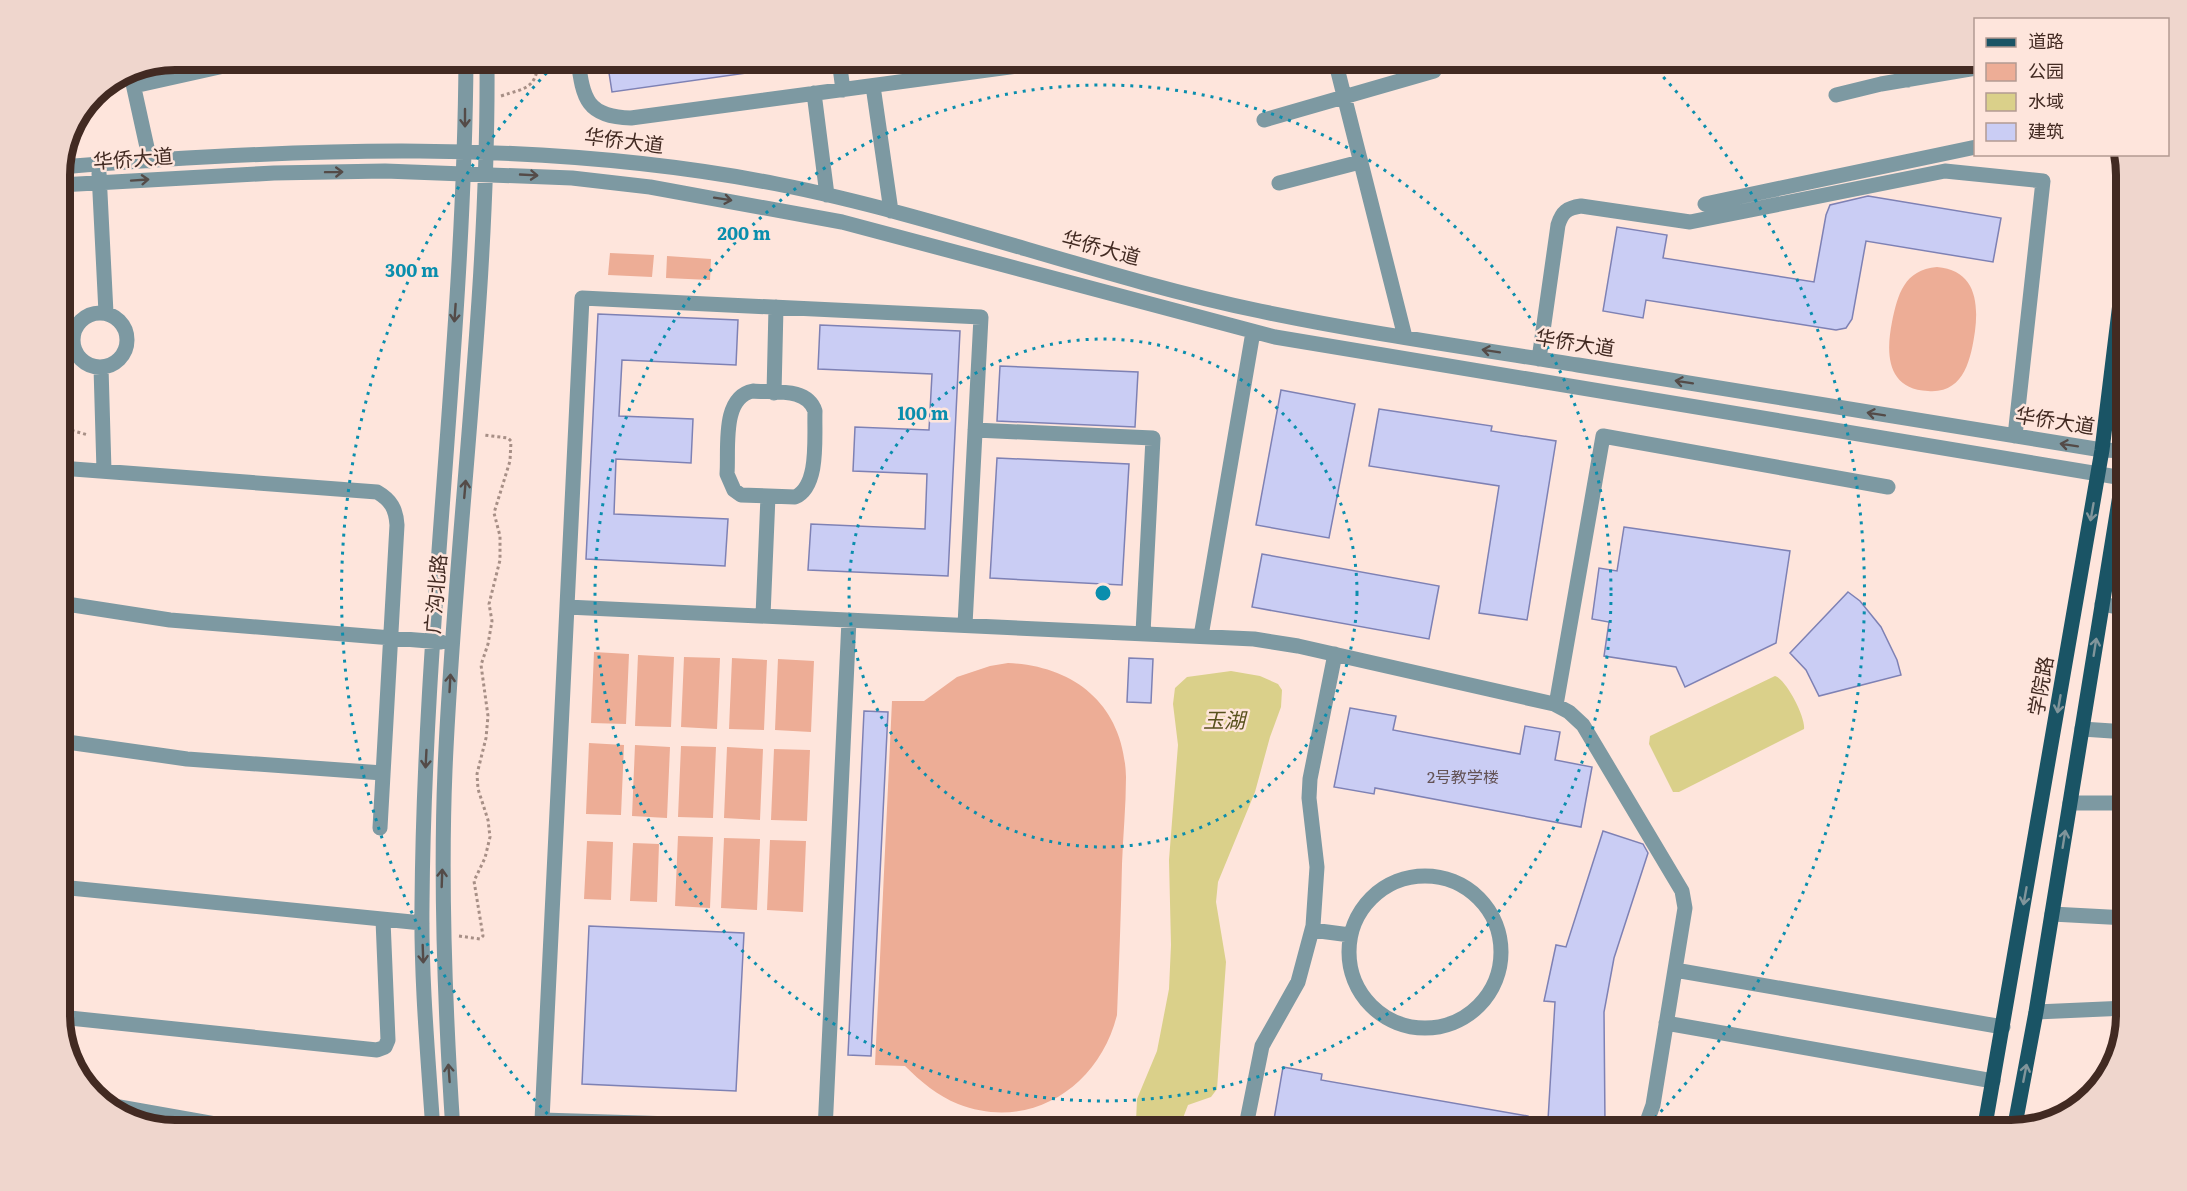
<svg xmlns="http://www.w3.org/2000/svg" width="2187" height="1191" font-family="Literata,'Noto Sans SC',serif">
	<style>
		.green { fill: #edad96 }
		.water { fill: #dad08a }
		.building { fill: #cacdf4; stroke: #7e81b4; stroke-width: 1.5 }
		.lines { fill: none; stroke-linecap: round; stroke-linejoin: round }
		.path { stroke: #a78f86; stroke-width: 3; stroke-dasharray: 3 3; stroke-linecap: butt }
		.minor { stroke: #7d99a2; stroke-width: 15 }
		.major { stroke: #1a5465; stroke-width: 15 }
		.oneway { stroke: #544b48 }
		.oneway2 { stroke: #81959b }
		.ring { fill: none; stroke: #0a8ead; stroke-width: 3; stroke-dasharray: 3 6 }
		.labels { text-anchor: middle; stroke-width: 5; stroke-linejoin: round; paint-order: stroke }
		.number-label { font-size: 16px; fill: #645356 }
		.street-label { font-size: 20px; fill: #422a22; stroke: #fee5dc }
		.water-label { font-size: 21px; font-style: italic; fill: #58511d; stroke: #fee5dc }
		.rim { fill: none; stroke: #422a22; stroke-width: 8 }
		.centre { fill: #0a8ead; stroke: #fee5dc; stroke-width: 3 }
		.ring-label { font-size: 18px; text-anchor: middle; font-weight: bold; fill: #0a8ead; stroke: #fee5dc; stroke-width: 5; stroke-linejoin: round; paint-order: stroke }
	</style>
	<rect width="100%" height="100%" fill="#fee5dc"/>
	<path class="green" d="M610,253L654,255L652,277L608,275Z
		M667,256L711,259L710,280L666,278Z
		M1937,267C1974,270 1979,300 1975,331C1971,359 1964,394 1928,391C1886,389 1886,352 1892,322C1898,294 1904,270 1937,267Z
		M594,652L629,654L626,724L591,723Z
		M638,655L674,657L671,727L635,726Z
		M684,657L720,658L717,729L681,727Z
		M732,658L767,660L764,730L729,729Z
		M778,659L814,661L811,732L775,730Z
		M1008,663C1076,666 1124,706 1126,777C1126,806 1123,835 1122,864C1121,914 1119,965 1117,1015C1099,1087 1030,1132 958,1104C938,1096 920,1081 905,1066L875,1065L892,701H924L957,677L990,666Z
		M589,743L624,745L621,815L586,814Z
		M635,745L670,747L667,818L632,816Z
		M681,746L716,747L713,818L678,817Z
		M727,747L763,749L760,820L724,818Z
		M774,749L810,750L807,821L771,820Z
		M678,836L713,837L710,908L675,906Z
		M724,838L760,839L757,910L721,908Z
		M770,840L806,841L803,912L767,910Z
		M587,841L613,842L611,900L584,899Z
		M633,843L659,844L657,902L630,901Z"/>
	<path class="water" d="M1231,671L1260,676L1278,684L1282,690L1281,707L1270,737L1255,792L1218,882L1216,902L1226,962L1217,1089L1211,1097L1188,1105L1178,1131H1141L1136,1122L1137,1099L1157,1051L1169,989L1171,945L1169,860L1178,745L1173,704L1175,688L1187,677Z
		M1775,676C1786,679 1806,718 1804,729L1679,792H1673L1649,744L1650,736Z"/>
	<path class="building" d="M607,60H781V68L612,92Z
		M1868,196L2001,218L1993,262L1866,241L1852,319L1846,328L1836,330L1646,300L1643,318L1603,311L1617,227L1667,235L1663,258L1814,282L1826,215L1830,205Z
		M598,314L738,320L736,365L622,360L619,416L693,419L691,463L616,459L614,514L728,519L725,566L586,559Z
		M820,325L960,331L948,576L808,570L811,524L925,529L927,474L853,471L855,427L929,430L932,374L818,369Z
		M1000,366L1138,372L1135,427L997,421Z
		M1281,390L1355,404L1329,538L1256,525Z
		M1379,409L1492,426L1491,431L1556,441L1527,620L1479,613L1499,486L1369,466Z
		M997,458L1129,464L1122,585L990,578Z
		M1624,527L1790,551L1776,643L1685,687L1676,667L1604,656L1609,622L1592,619L1599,568L1617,571Z
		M1262,554L1439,586L1429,639L1252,607Z
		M1848,592L1860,601L1881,627L1897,660L1901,675L1819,696L1806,670L1790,653Z
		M1129,658L1153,659L1151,703L1127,702Z
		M1350,708L1396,716L1393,730L1520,754L1525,726L1560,732L1555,760L1592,767L1581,827L1375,788L1374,794L1334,787Z
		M864,711L888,712L871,1056L848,1055Z
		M1603,831L1643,844L1648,853L1614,958L1604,1012L1605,1124L1548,1120L1555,1002L1544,1001L1556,945L1566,947Z
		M589,926L744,933L736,1091L582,1084Z
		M1283,1067L1322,1074L1321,1080L1528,1116L1525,1131H1272Z"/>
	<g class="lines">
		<path class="path" d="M501,96C525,88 537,89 538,60
			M60,361L75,352
			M60,427L88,435
			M459,936L480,939L483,936L474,881L485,858L490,837L488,820L478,789L477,774L486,738L488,716L481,665L488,644L492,621L489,604L500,560V536L494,513L510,461L511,441L508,438L484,435"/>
		<path class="minor" d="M578,60C583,99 587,117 631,118L1063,60
			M839,60L843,90
			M1335,60L1405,337
			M1905,60L1908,80
			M130,70L150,161
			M134,86L251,60
			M873,86L891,211
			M814,93L827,195
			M1836,95L1881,84L1976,68
			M1264,120L1434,71
			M61,167C298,148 541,138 777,184C940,216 1097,277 1260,311C1365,333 1472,348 1578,365C1753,394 1928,422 2102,450L2127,451
			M99,173L106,313
			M1279,183L1360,162
			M60,185L274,173L385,171L572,178L650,187L842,222L1275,337L2123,478
			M1705,204L1976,147
			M73 340a27 27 0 1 1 54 0a27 27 0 1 1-54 0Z
			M60,328L76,327
			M1539,359L1558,225C1562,212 1567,208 1581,206L1690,222L1945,171L2043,181L2015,436
			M101,367L104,471
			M753,391C774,393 807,387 815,411C814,436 820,486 795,497L741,495L734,490L727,474C729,449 721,397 753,391Z
			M774,393L776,307
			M975,430L1153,438L1143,633
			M60,468L377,492C391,500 396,509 397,525L380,828
			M60,603L170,620L441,642
			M2102,604L2127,609
			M567,607L1254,639L1298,646L1554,704L1569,712L1583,725L1682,891L1685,908L1653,1105L1648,1119L1639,1131
			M763,616L768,496
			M1201,636L1253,332
			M1556,705L1603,436L1888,487
			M2082,729L2127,732
			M60,741L187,759L383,773
			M2070,803H2127
			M1349 952a76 76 0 1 1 152 0a76 76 0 1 1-152 0Z
			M60,887L422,923
			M2052,914L2127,918
			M1312,930L1350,935
			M1675,970L2003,1027
			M2036,1012L2127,1008
			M60,1017L377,1050L385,1047L388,1040L383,920
			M1666,1023L1993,1081
			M108,1105L256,1131
			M542,1120L898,1131
			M133,1121L189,1131
			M433,1131C428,1056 421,980 422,905C424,623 464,342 466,60
			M453,1131C445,1010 440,891 445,770C455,533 489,297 487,60
			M544,1131L542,1120L582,298L981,317L965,625
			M825,1131L849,620
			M1245,1131L1262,1046L1298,982L1313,926L1317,867L1309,798L1310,779L1335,654"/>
		<path class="major" d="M2014,1130L2036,1012L2127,452
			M1984,1131L2102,450L2127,246"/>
	</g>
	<defs><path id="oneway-shaft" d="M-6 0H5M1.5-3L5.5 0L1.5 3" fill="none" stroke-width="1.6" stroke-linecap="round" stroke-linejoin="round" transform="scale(1.5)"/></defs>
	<g class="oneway">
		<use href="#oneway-shaft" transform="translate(465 118) rotate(90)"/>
		<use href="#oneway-shaft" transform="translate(334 172) rotate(-1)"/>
		<use href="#oneway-shaft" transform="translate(529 175) rotate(3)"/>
		<use href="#oneway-shaft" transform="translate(140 180) rotate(-4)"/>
		<use href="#oneway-shaft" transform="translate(723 199) rotate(9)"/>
		<use href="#oneway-shaft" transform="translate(455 313) rotate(94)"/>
		<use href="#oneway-shaft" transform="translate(1491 351) rotate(-171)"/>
		<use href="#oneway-shaft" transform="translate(1684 382) rotate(-171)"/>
		<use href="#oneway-shaft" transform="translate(1876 414) rotate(-171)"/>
		<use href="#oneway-shaft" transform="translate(2069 445) rotate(-171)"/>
		<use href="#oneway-shaft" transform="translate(465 489) rotate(-85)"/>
		<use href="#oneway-shaft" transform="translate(450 683) rotate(-87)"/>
		<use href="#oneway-shaft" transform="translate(426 759) rotate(93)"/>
		<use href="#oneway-shaft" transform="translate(442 878) rotate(-88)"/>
		<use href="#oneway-shaft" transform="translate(423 954) rotate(88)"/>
		<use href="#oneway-shaft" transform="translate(449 1073) rotate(-94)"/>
	</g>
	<g class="oneway2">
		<use href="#oneway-shaft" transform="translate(2092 512) rotate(100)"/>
		<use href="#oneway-shaft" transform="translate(2095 647) rotate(-81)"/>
		<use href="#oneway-shaft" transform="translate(2059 704) rotate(100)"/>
		<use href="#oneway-shaft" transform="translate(2064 839) rotate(-81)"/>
		<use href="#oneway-shaft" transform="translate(2025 896) rotate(100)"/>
		<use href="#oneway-shaft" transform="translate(2025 1073) rotate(-79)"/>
	</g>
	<g class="ring">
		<circle cx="1103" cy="593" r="254"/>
		<circle cx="1103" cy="593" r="508"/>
		<path d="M560 1127A762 762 0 0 1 555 64M1651 64A762 762 0 0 1 1646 1127"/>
	</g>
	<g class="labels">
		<g class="number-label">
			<text x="1463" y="783">2号教学楼</text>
		</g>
		<g class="street-label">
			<text transform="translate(624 141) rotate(7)" y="7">华侨大道</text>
			<text transform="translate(133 159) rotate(-4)" y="7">华侨大道</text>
			<text transform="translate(1101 248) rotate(15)" y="7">华侨大道</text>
			<text transform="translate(1575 343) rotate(9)" y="7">华侨大道</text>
			<text transform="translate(2055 421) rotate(9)" y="7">华侨大道</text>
			<text transform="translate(436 594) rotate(-85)" y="7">广沟北路</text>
			<text transform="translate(2041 686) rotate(-80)" y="7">学院路</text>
		</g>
		<g class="water-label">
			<text x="1224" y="728">玉湖</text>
		</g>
	</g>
	<path d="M0 0H2187V1191H0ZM175 70H2011A105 105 0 0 1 2116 175V1015A105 105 0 0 1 2011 1120H175A105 105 0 0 1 70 1015V175A105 105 0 0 1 175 70Z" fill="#efd6cd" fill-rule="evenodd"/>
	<path class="rim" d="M175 70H2011A105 105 0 0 1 2116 175V1015A105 105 0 0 1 2011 1120H175A105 105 0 0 1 70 1015V175A105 105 0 0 1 175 70Z"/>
	<circle cx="1103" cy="593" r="9" class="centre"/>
	<g class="ring-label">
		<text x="744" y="240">200 m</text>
		<text x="412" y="277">300 m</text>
		<text x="923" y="420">100 m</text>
	</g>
	<rect x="1974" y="18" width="195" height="138" fill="#fee5dc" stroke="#b39a92" stroke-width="1.5"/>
	<rect x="1986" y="38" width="30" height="9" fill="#1a5465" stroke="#b39a92" stroke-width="1.5"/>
	<text x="2028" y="48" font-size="18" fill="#422a22">道路</text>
	<rect x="1986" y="63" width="30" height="18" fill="#edad96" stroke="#b39a92" stroke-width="1.5"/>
	<text x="2028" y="78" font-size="18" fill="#422a22">公园</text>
	<rect x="1986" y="93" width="30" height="18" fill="#dad08a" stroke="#b39a92" stroke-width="1.5"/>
	<text x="2028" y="108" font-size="18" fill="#422a22">水域</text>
	<rect x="1986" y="123" width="30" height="18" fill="#cacdf4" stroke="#b39a92" stroke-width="1.5"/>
	<text x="2028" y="138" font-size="18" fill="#422a22">建筑</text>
</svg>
